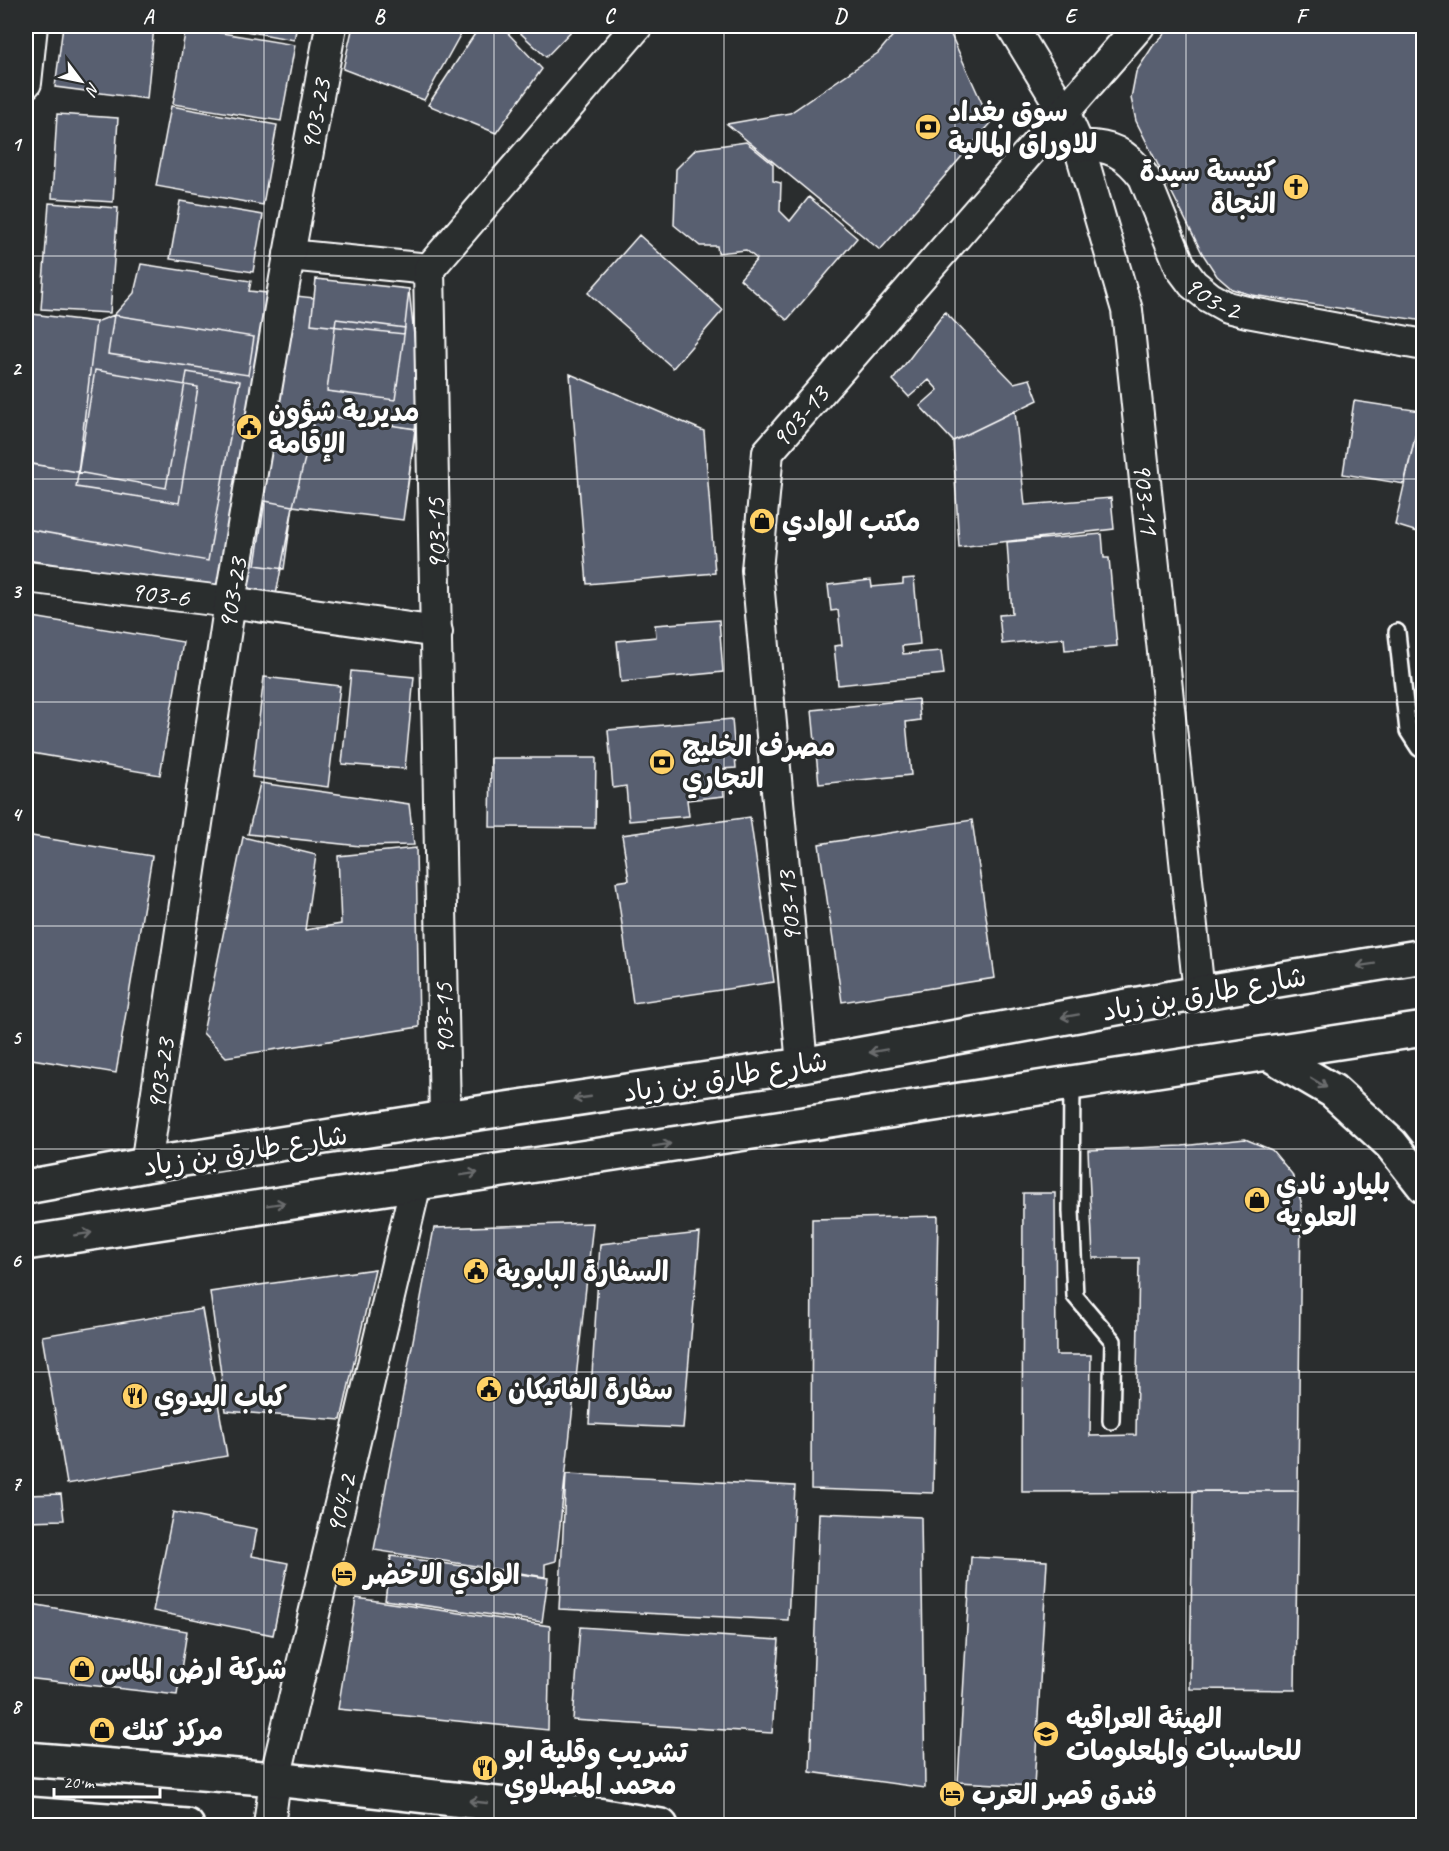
<svg xmlns="http://www.w3.org/2000/svg" width="1449" height="1851" font-family="Caveat,'Playpen Sans Arabic',sans-serif">
	<style>
		.building { fill: #595e70; stroke: #fff; stroke-width: 1.5 }
		.lines { fill: none; stroke-linecap: round; stroke-linejoin: round }
		.lane-casing { stroke: #fff; stroke-width: 20 }
		.street-casing { stroke: #fff; stroke-width: 34 }
		.secondary-casing { stroke: #fff; stroke-width: 38 }
		.primary-casing { stroke: #fff; stroke-width: 38 }
		.lane { stroke: #2a2d2e; stroke-width: 15 }
		.street { stroke: #2a2d2e; stroke-width: 30 }
		.secondary { stroke: #2a2d2e; stroke-width: 33 }
		.primary { stroke: #2a2d2e; stroke-width: 33 }
		.oneway { stroke: #6a6c6d }
		.grid { fill: none; stroke: #fff; stroke-width: 1.5; stroke-opacity: 0.55 }
		.labels { text-anchor: middle; stroke-width: 6; stroke-linejoin: round; paint-order: stroke }
		.poi-label { font-size: 28px; font-weight: bold; fill: #fff; stroke: #2a2d2e; text-anchor: start }
		.street-label { font-size: 28px; fill: #fff; stroke: #2a2d2e }
		.neatline { fill: none; stroke: #fff; stroke-width: 2 }
		.grid-label { font-size: 20px; text-anchor: middle; font-weight: bold; fill: #fff }
	</style>
	<rect width="100%" height="100%" fill="#2a2d2e"/>
	<filter id="ink" filterUnits="userSpaceOnUse"><feTurbulence type="fractalNoise" baseFrequency=".0167" numOctaves="2"/><feDisplacementMap in="SourceGraphic" scale="12" xChannelSelector="R" yChannelSelector="G"/><feConvolveMatrix kernelMatrix="1 2 1 2 8 2 1 2 1" color-interpolation-filters="sRGB"/></filter>
	<g filter="url(#ink)">
		<path class="building" d="M63,26H154L147,99L55,87Z
			M218,26H297L294,40Z
			M353,26H465L424,100L343,69Z
			M480,26H501L542,69L496,133L428,105Z
			M513,26H576L546,57Z
			M901,26H947L991,123L880,250L727,124L790,113L878,53Z
			M1172,26H1424V321L1252,295L1232,289L1217,276L1202,253L1136,121L1131,98L1136,72L1153,46Z
			M186,27L295,45L281,121L173,104Z
			M171,106L277,125L263,205L156,186Z
			M57,114L118,118L113,202L52,198Z
			M746,142L773,164V181L781,183L780,211L790,221L809,197L857,238L787,320L740,279L757,259L746,250L718,253L717,246H700L674,225L676,169L696,149Z
			M180,201L263,215L253,272L170,259Z
			M49,203L118,208L110,313L41,309Z
			M639,235L723,310L673,368L588,293Z
			M141,264L251,281L249,291L314,298L316,279L409,289L420,392L403,520L293,506L276,595L26,560L27,463L78,472L96,322L114,315L134,293Z
			M316,279L409,289L404,334L311,324Z
			M945,312L1014,383L1030,379L1038,400L953,441L920,406L938,390L929,380L909,397L893,380Z
			M32,314L96,322L78,472L26,463V364Z
			M114,315L254,337L248,375L108,354Z
			M336,319L405,328L395,400L327,391Z
			M95,370L198,387L179,503L76,487Z
			M187,372L240,381L208,561L26,529L27,463L166,488Z
			M570,374L704,431L715,573L587,584Z
			M1354,401L1421,411L1404,484L1343,474Z
			M1015,411L1025,505L1111,498L1114,529L959,547L953,441Z
			M1421,411H1424V534L1395,525Z
			M316,414L416,429L403,520L293,506Z
			M265,501L293,506L284,569L255,565Z
			M1102,534L1104,558H1109L1117,646L1065,650L1064,638L1002,644L999,615L1012,614L1007,542Z
			M914,578L920,644L902,646L903,654L941,651L944,674L838,685L834,646L842,645L838,610L831,611L828,585L871,580L872,587L903,584V579Z
			M27,616L183,642L160,775L26,752V625Z
			M719,620L723,672L621,682L617,641L656,637L655,625Z
			M351,671L414,677L405,769L342,764Z
			M264,677L340,686L328,787L252,777Z
			M918,699L920,720L906,722L911,775L819,784L812,710Z
			M732,719L736,768L721,769L724,796L687,800L689,816L629,821L626,786L613,788L608,730Z
			M491,758H596L595,828L490,827Z
			M260,783L409,804L414,845L360,846L248,834Z
			M750,817L774,982L633,1003L616,882L629,880L622,835Z
			M972,820L995,978L842,1002L819,844Z
			M26,835L152,856L116,1073L26,1058Z
			M243,837L316,855L305,930L341,924L338,856L416,848L419,1027L226,1057L203,1033Z
			M1245,1139L1272,1150L1292,1174L1301,1201L1298,1491L1022,1492L1023,1193H1055L1056,1355H1091L1090,1436L1136,1435L1139,1258H1093L1088,1150L1182,1146Z
			M938,1216L933,1493L811,1489L812,1219Z
			M593,1223L556,1561L545,1564V1577L374,1550L434,1228Z
			M700,1233L683,1428L589,1424L600,1244Z
			M375,1269L341,1420L226,1411L210,1292Z
			M202,1309L227,1456L67,1484L42,1336Z
			M566,1474L795,1486L788,1620L559,1609Z
			M1193,1491H1298L1295,1690L1190,1689Z
			M61,1494L64,1520L26,1521V1495Z
			M173,1512L257,1529L252,1556L288,1563L273,1635L153,1611Z
			M819,1513L921,1517L925,1788L810,1772Z
			M391,1556L548,1578L542,1622L385,1600Z
			M971,1557L1047,1561L1034,1786L958,1782Z
			M356,1598L550,1626L548,1730L338,1709Z
			M26,1603L187,1631L177,1695L26,1678Z
			M580,1627L779,1640L772,1733L573,1720Z"/>
		<g class="lines">
			<g class="lane-casing">
				<path id="lane" d="M1397,632L1408,731L1419,748L1424,751
					M1072,1082L1071,1211L1075,1296L1113,1341L1111,1421"/>
			</g>
			<g class="street-casing">
				<g id="street">
					<path id="s1" d="M1012,26L1064,112L1079,146L1127,310L1199,993"/>
					<path d="M26,83L32,26"/>
					<path id="s2" d="M1079,146C1109,144 1126,153 1144,177L1181,268L1193,284L1209,297L1227,307L1247,312L1424,345"/>
					<path d="M289,255L429,269"/>
					<path id="s3" d="M26,577L230,602L437,632"/>
					<path id="s4" d="M802,1065L757,570L768,452L1139,26"/>
					<path d="M445,1118L429,269L637,26"/>
					<path id="s5" d="M146,1165L230,602L289,255L331,26"/>
					<path id="s6" d="M269,1826L275,1779L416,1183"/>
				</g>
			</g>
			<g class="secondary-casing">
				<path id="secondary" d="M26,1759L275,1779L604,1816L661,1826
					M26,1814L187,1826"/>
			</g>
			<g class="primary-casing">
				<path id="primary" d="M1268,1053L1333,1091L1391,1144L1424,1186
					M26,1187L146,1165L445,1118L802,1065L1199,993L1424,956
					M26,1243L1424,1029"/>
			</g>
			<use href="#lane" class="lane"/>
			<use href="#street" class="street"/>
			<use href="#secondary" class="secondary"/>
			<use href="#primary" class="primary"/>
		</g>
		<defs><path id="oneway-shaft" d="M-6 0H5M1.5-3L5.5 0L1.5 3" fill="none" stroke-width="1.6" stroke-linecap="round" stroke-linejoin="round" transform="scale(1.5)"/></defs>
		<g class="oneway">
			<use href="#oneway-shaft" transform="translate(1366 965) rotate(171)"/>
			<use href="#oneway-shaft" transform="translate(1070 1016) rotate(170)"/>
			<use href="#oneway-shaft" transform="translate(878 1051) rotate(170)"/>
			<use href="#oneway-shaft" transform="translate(1319 1083) rotate(31)"/>
			<use href="#oneway-shaft" transform="translate(582 1098) rotate(172)"/>
			<use href="#oneway-shaft" transform="translate(662 1145) rotate(-9)"/>
			<use href="#oneway-shaft" transform="translate(469 1174) rotate(-9)"/>
			<use href="#oneway-shaft" transform="translate(276 1204) rotate(-9)"/>
			<use href="#oneway-shaft" transform="translate(83 1234) rotate(-9)"/>
			<use href="#oneway-shaft" transform="translate(478 1802) rotate(-174)"/>
		</g>
	</g>
	<path class="grid" d="M264,26V1826M494,26V1826M724,26V1826M955,26V1826M1186,26V1826M26,256H1424M26,479H1424M26,702H1424M26,926H1424M26,1149H1424M26,1372H1424M26,1595H1424"/>
	<defs>
		<g id="bank-disc" transform="scale(1.35)"><circle r="9.5" fill="#ffd166" stroke="#2a2d2e"/><path d="M-6-4H6V4H-6ZM0-2.3a2.3 2.3 0 1 0 0 4.6a2.3 2.3 0 1 0 0-4.6Z" fill="#111"/></g>
		<g id="church-disc" transform="scale(1.35)"><circle r="9.5" fill="#ffd166" stroke="#2a2d2e"/><path d="M-1.2-6h2.4v3.5h3.3v2.4h-3.3V6h-2.4V-.1h-3.3v-2.4h3.3Z" fill="#111"/></g>
		<g id="civic-disc" transform="scale(1.35)"><circle r="9.5" fill="#ffd166" stroke="#2a2d2e"/><path d="M-.6-6.5H3V-4.5H.6V-3L4-1V1h2V6H-6V1h2V-1L-.6-3ZM-1.2 2.5V6h2.4V2.5Z" fill="#111"/></g>
		<g id="shop-disc" transform="scale(1.35)"><circle r="9.5" fill="#ffd166" stroke="#2a2d2e"/><path d="M-5-2.5h2.3a2.7 3.5 0 0 1 5.4 0H5L5.5 6h-11ZM-1.5-2.5h3a1.5 2.3 0 0 0-3 0Z" fill="#111"/></g>
		<g id="restaurant-disc" transform="scale(1.35)"><circle r="9.5" fill="#ffd166" stroke="#2a2d2e"/><path d="M-5-6h1v4h1v-4h1v4h1v-4h1v5L-1.5 .5V6h-2V.5L-5-1ZM5-6V6H3V1.5H1.5Q1.5-4 5-6Z" fill="#111"/></g>
		<g id="hotel-disc" transform="scale(1.35)"><circle r="9.5" fill="#ffd166" stroke="#2a2d2e"/><path d="M-6-4.5h1.5V1H6V5H4.5V3h-9V5H-6ZM-4 0a1.8 1.8 0 1 1 3.6 0ZM.5 0V-2.5h3Q6-2.5 6 0Z" fill="#111"/></g>
		<g id="school-disc" transform="scale(1.35)"><circle r="9.5" fill="#ffd166" stroke="#2a2d2e"/><path d="M0-5L7-2L0 1L-7-2ZM-4 1L0 2.5L4 1V4Q0 6-4 4Z" fill="#111"/></g>
	</defs>
	<g fill-rule="evenodd">
		<use href="#bank-disc" x="928" y="127"/>
		<use href="#church-disc" x="1296" y="187"/>
		<use href="#civic-disc" x="249" y="427"/>
		<use href="#shop-disc" x="762" y="521"/>
		<use href="#bank-disc" x="662" y="762"/>
		<use href="#shop-disc" x="1257" y="1200"/>
		<use href="#civic-disc" x="476" y="1271"/>
		<use href="#civic-disc" x="489" y="1389"/>
		<use href="#restaurant-disc" x="135" y="1396"/>
		<use href="#hotel-disc" x="344" y="1574"/>
		<use href="#shop-disc" x="82" y="1669"/>
		<use href="#shop-disc" x="102" y="1730"/>
		<use href="#school-disc" x="1046" y="1734"/>
		<use href="#restaurant-disc" x="485" y="1768"/>
		<use href="#hotel-disc" x="952" y="1794"/>
	</g>
	<g class="labels">
		<g class="poi-label">
			<text x="948" y="121">سوق بغداد<tspan x="948" dy="32">للاوراق المالية</tspan></text>
			<text x="1276" y="181" text-anchor="end">كنيسة سيدة<tspan x="1276" dy="32">النجاة</tspan></text>
			<text x="268" y="421">مديرية شؤون<tspan x="268" dy="32">الإقامة</tspan></text>
			<text x="782" y="531">مكتب الوادي</text>
			<text x="682" y="756">مصرف الخليج<tspan x="682" dy="32">التجاري</tspan></text>
			<text x="1276" y="1194">بليارد نادي<tspan x="1276" dy="32">العلويه</tspan></text>
			<text x="496" y="1281">السفارة البابوية</text>
			<text x="508" y="1399">سفارة الفاتيكان</text>
			<text x="154" y="1406">كباب اليدوي</text>
			<text x="364" y="1584">الوادي الاخضر</text>
			<text x="101" y="1679">شركة ارض الماس</text>
			<text x="1066" y="1728">الهيئة العراقيه<tspan x="1066" dy="32">للحاسبات والمعلومات</tspan></text>
			<text x="122" y="1740">مركز كنك</text>
			<text x="504" y="1762">تشريب وقلية ابو<tspan x="504" dy="32">محمد المصلاوي</tspan></text>
			<text x="972" y="1804">فندق قصر العرب</text>
		</g>
		<g class="street-label">
			<text dy="10" stroke="none"><textPath href="#s5" startOffset="1064">903-23</textPath></text>
			<text dy="10" stroke="none"><textPath href="#s2" startOffset="218">903-2</textPath></text>
			<text dy="10" stroke="none"><textPath href="#s4" startOffset="663">903-13</textPath></text>
			<text dy="10" stroke="none"><textPath href="#s1" startOffset="498">903-11</textPath></text>
			<text transform="translate(435 534) rotate(-91)" y="10">903-15</text>
			<text dy="10" stroke="none"><textPath href="#s3" startOffset="135">903-6</textPath></text>
			<text dy="10" stroke="none"><textPath href="#s5" startOffset="578">903-23</textPath></text>
			<text transform="translate(788 907) rotate(-95)" y="10">903-13</text>
			<text transform="translate(1204 993) rotate(-10)" y="10">شارع طارق بن زياد</text>
			<text transform="translate(443 1019) rotate(-91)" y="10">903-15</text>
			<text dy="10" stroke="none"><textPath href="#s5" startOffset="92">903-23</textPath></text>
			<text transform="translate(725 1076) rotate(-9)" y="10">شارع طارق بن زياد</text>
			<text transform="translate(245 1150) rotate(-9)" y="10">شارع طارق بن زياد</text>
			<text dy="10" stroke="none"><textPath href="#s6" startOffset="330">904-2</textPath></text>
		</g>
	</g>
	<rect width="1449" height="1851" fill="none" stroke="#2a2d2e" stroke-width="66"/>
	<g transform="translate(81 81) rotate(122)" stroke="#2a2d2e" stroke-width="4.5" paint-order="stroke">
	<path d="M0-4.5L10 22L0 15L-10 22Z" fill="#ffffff"/>
	<text y="-9" font-size="16" font-weight="bold" text-anchor="middle" fill="#ffffff">N</text>
	</g>
	<path d="M54 1788v9h106v-9" fill="none" stroke="#ffffff" stroke-width="3"/>
	<text x="63" y="1788" font-size="18" fill="#ffffff" stroke="#2a2d2e" stroke-width="4.5" paint-order="stroke">20 m</text>
	<rect x="33" y="33" width="1383" height="1785" class="neatline"/>
	<g class="grid-label">
		<text x="148" y="23">A</text>
		<text x="379" y="23">B</text>
		<text x="609" y="23">C</text>
		<text x="840" y="23">D</text>
		<text x="1070" y="23">E</text>
		<text x="1301" y="23">F</text>
		<text x="16" y="151">1</text>
		<text x="16" y="375">2</text>
		<text x="16" y="598">3</text>
		<text x="16" y="821">4</text>
		<text x="16" y="1044">5</text>
		<text x="16" y="1267">6</text>
		<text x="16" y="1490">7</text>
		<text x="16" y="1713">8</text>
	</g>
</svg>
